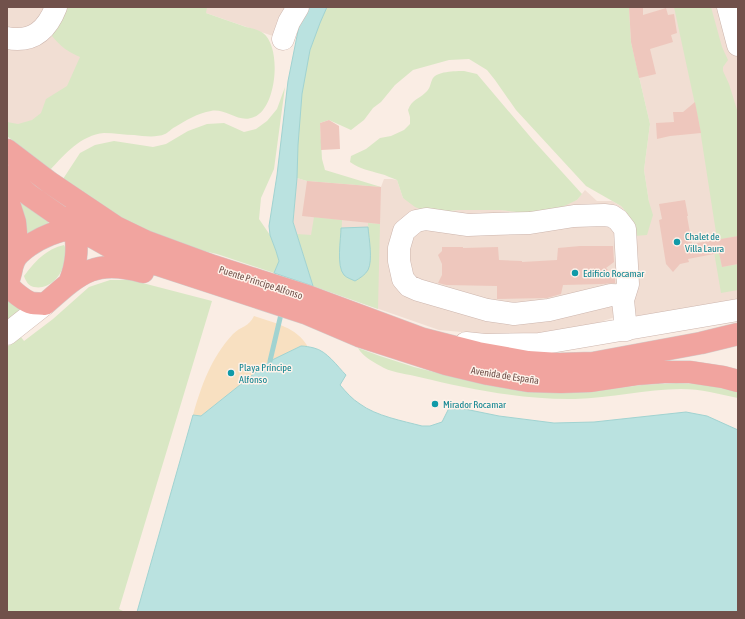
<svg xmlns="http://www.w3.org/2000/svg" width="745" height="619" font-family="'Asap Condensed',sans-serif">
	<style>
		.residential { fill: #f1ded3 }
		.green { fill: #d9e7c4 }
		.sand { fill: #f8e0c1 }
		.water { fill: #bae2e0; stroke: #a1d3d1 }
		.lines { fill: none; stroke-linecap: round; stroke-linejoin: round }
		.stream { stroke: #a1d3d1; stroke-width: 5 }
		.building { fill: #eec7bd }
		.minor-casing { stroke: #cdb6ae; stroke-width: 23 }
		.highway-casing { stroke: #d4cbc9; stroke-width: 23 }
		.minor { stroke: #fff; stroke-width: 22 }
		.highway { stroke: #f1a49f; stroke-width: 22 }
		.culture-dot { fill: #0f9aa8; stroke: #fef2ea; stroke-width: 1.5 }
		.labels { text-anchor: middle; stroke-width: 3; stroke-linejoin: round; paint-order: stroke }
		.culture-label { font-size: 10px; fill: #0d838f; stroke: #fef2ea; text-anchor: start }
		.street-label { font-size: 10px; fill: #71514b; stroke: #fef2ea }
	</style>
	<rect width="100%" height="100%" fill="#faede4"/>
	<path class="residential" d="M7,7H127L109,72L7,136Z
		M206,7H305L302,11L293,43L206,13Z
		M629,7H738V310L626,330L624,314L597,323L536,335L484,334L439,330L313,286L293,222L297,178L307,181L381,187L384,179H392L397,180L403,198L447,212L459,210H500L532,214L577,200L585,190L597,201H612L621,206L627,213L649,202L644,170L650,124L631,42Z"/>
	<path class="green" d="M64,7H207L206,13C219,18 233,22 246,27C251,28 259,30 263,33C282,47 277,108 254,117C239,124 226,108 211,111C198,113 185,121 175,127C171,129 168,133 165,134C156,138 143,136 134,135C125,135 114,133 104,133C81,135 65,154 50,170L7,136V122L18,124L32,120L41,113L46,99L67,86L80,57C68,52 60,46 52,36Z
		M327,7H629L631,42L650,124L644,170L649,202L653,215L647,235L634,236L631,232L627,213L621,206L586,186L516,110L495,80L487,70L469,59L449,60L413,70L395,85L381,102L373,108L364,120L351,130L329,120L320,123L322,159L325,170L381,187L307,181L297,178C298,137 299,89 310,50C314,35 320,21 327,7Z
		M674,7H711L722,47L728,60L723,67V71L729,84L738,113V236L717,240L722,267L738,264V290L721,293L712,240L717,239L699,123Z
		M464,71L477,74L533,140L582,194L577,200L558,209L532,214L500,210H459L430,213L415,207L403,198L397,180C391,178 386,175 381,174C368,170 362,170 350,162L351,156L366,149L380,138L391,136L404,130L410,124V117L408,110C412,99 418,100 425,93C430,89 430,85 432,80C435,71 456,71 464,71Z
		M285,87L274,169L261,198L259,219L270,235L276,251L279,261L274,273L217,254L182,246L144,229L100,208L63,179L80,153L95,145L114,141L153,147L166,144L188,131L207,124L224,123L244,132L256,129L267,121L277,109Z
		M20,201L48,222V225L28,236Z
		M314,217L342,220L340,265L369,266L368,223L380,224L378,309L313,286L297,234L311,235Z
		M64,245L66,249C65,255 65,261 63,267C59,279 47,290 34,287C29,286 26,282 24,276C34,262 46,249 64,245Z
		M110,280H131L212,301L119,609L125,612H7V347L21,337L24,341L53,319L89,287Z
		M15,301L21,311L7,323V302Z
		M358,348L380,356L414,367L470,381L595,391L642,385L676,383L703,384L738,392V398C719,394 701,389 681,389C646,389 611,398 575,399C524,400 469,389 419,377C408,374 394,373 384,368C375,363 363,357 358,348Z"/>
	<path class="sand" d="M254,316C274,323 297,327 308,347L301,346L270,361L201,416L193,415C202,384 211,358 233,334C241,326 249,327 254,316Z"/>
	<path class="water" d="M304,7H327L320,23L310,50L302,94L298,145L297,178L293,222L313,286L274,273L279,261L276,251L270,235L269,226L277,175L288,81L302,11Z
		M368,227C369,239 373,260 368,270C365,275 360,278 355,281C351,279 347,278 344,275C336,266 341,239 341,228Z
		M301,346C305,346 310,347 314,348C327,351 337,366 346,375L340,385C346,392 352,399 360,404C376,416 403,421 422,426H430L442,422L450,406L499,416L554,423L594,422L686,412L707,416L738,430V612H137L193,415L201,416L270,361Z"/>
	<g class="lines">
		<path class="stream" d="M270,361L282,310"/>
	</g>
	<path class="building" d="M629,7H643V15L666,8L668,15L674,14L677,33L671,35L673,42L650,49L656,74L639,78L631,42Z
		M695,102L701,133L670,136L657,139L656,123L674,122L673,112H683Z
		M329,120L339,126L340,149L321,150L320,123Z
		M307,181L381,187L380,224L302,216Z
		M685,200L688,216H687L692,244L738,236V264L722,267L719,253L688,259L689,262L680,264L673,272L666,264L659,220L662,219L659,204Z
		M580,246H613L614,262L606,268L615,277V283L602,284L563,285L561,294L547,298L497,299V286L446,285L438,283L442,275V264L438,255L442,251V247H463V248L498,247L499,260L522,261V262L557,260L558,248Z"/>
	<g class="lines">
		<g class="minor-casing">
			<path id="minor" d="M728,7L738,45
				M7,38C33,43 47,30 56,7
				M283,39L289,22L298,7
				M623,300L628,284L625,229L618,220L612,216L604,215L574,216L530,223L493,224L468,225L426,219L416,221L404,231L399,248V261L403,279L409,286L418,290L487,310L514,314L549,310L611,295C617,295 620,295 623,300L626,330
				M7,334L45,304
				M466,343L485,345L539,344L738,310"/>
		</g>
		<g class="highway-casing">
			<path id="highway" d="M7,150L49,182L116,227L145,241L213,266L310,297L423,339L478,353L528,362L559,364L593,363L701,343L738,334
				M7,176L29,195L75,227L119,252L305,313L359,336L446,364L488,374L528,381L561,382L590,381L637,374L664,372H690L723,377L738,381
				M7,197L15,222L18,254
				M84,225C61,230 38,236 20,253C15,257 12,266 11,272C10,276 8,281 9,284C9,290 27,302 32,303C36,304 41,303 45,304C80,273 95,258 143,272
				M70,281C79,259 78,238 72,216"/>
		</g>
		<use href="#minor" class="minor"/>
		<use href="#highway" class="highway"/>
	</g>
	<g class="culture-dot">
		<circle cx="677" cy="242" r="4"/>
		<circle cx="575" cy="273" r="4"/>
		<circle cx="231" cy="373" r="4"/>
		<circle cx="435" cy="404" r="4"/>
	</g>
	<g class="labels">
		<g class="culture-label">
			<text x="685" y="240">Chalet de<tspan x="685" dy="12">Villa Laura</tspan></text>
			<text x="583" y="277">Edificio Rocamar</text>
			<text x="239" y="371">Playa Príncipe<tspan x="239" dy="12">Alfonso</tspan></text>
			<text x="443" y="408">Mirador Rocamar</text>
		</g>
		<g class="street-label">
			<text transform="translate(261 282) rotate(18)" y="4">Puente Príncipe Alfonso</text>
			<text transform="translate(505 375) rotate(9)" y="4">Avenida de España</text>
		</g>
	</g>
	<rect width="745" height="619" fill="none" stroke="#71514b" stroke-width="16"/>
</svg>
